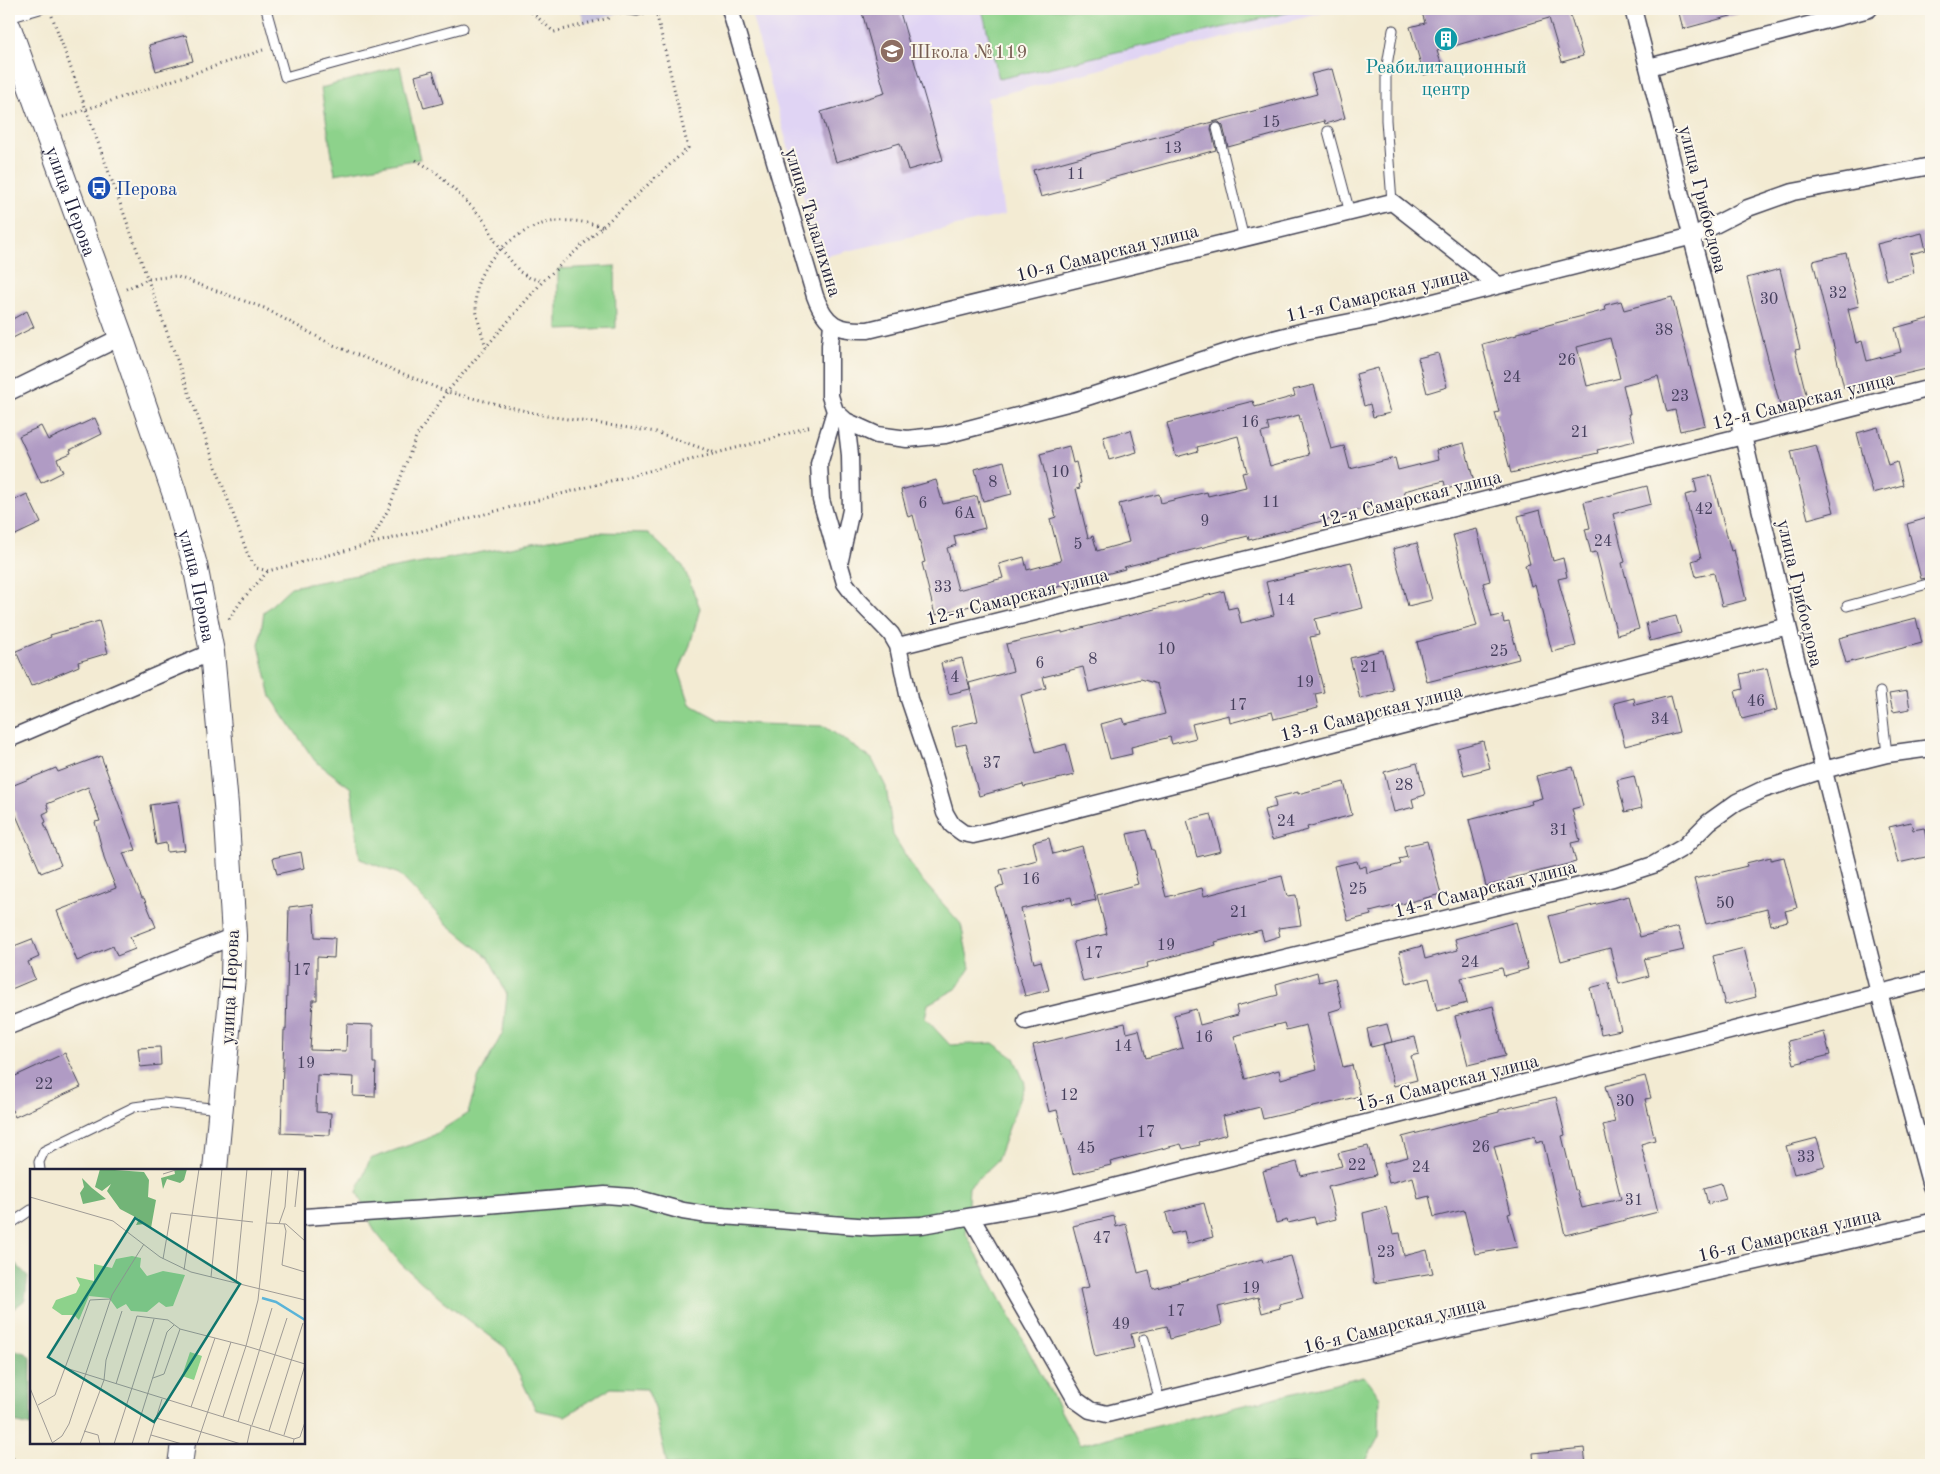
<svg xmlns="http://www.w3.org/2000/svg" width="1940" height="1474" font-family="'Old Standard TT',serif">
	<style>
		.built { fill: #e0d4f4 }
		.industrial { fill: #c4c0db }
		.green { fill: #8dd28b; stroke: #587a63 }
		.forest { fill: #72b477; stroke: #4a6b59 }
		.building { fill: #b09bc4; fill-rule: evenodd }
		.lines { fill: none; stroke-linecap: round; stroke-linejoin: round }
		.lane-casing { stroke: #414052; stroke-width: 11 }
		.street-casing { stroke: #414052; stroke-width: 19 }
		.secondary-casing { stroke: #414052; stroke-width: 26 }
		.path { stroke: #414052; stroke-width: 3; stroke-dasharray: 1 4; stroke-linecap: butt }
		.lane { stroke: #fff; stroke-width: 9 }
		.street { stroke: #fff; stroke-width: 16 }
		.secondary { stroke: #fff; stroke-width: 24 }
		.labels { text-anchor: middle; stroke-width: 4; stroke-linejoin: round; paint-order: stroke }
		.number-label { font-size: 16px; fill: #46405d }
		.education-label { font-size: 19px; fill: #785e54; stroke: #fbf7ec; text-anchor: start }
		.culture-label { font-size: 19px; fill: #0d838f; stroke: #fbf7ec }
		.transit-label { font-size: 19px; fill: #164399; stroke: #fbf7ec; text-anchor: start }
		.street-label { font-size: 19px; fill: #22223b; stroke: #fbf7ec }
		.inset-river { fill: none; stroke: #5bb4d8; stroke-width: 2.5 }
		.inset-road { fill: none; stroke: #9f9b96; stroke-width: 1 }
		.view { fill: #0f766e; fill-opacity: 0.15; stroke: #0f766e; stroke-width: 2.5 }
		.inset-edge { fill: none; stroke: #22223b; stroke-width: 2.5 }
	</style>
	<rect width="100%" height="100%" fill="#fbf7ec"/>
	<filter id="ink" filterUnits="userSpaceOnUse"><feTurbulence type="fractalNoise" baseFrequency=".02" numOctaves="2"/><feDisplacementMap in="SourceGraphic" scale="10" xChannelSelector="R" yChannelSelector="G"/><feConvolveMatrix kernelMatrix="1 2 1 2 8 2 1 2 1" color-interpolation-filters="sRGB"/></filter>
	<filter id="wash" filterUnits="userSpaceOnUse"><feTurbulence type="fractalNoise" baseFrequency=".0096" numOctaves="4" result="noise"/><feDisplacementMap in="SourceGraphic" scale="20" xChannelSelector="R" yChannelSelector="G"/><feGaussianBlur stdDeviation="1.12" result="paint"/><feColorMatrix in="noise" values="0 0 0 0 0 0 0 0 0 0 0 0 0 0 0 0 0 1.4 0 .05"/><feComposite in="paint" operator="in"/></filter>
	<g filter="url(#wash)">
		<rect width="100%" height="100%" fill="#f3ebd3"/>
		<path class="built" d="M750,9H1334V10L987,98L1004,215L822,257L787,144Z"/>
		<path class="industrial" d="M580,9H633L585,23Z"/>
		<path class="green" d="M982,9H1294L1295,11L999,79Z
			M400,66L420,159L335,174L321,88Z
			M615,266L616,328L558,330V269Z
			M593,532L648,533L683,566L700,608L690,645L679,671L690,704L719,720L758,724L824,726L872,759L886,787L893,835L919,877L961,924L970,968L956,989L928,1004L925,1018L950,1045L993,1043L1014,1058L1025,1083L997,1161L969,1187L966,1234L1079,1445L1364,1376L1380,1397L1379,1436L1364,1465H667L655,1408L647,1389L611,1388L565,1416L536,1410L506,1348L442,1300L401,1264L374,1230L357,1192L370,1159L427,1139L468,1113L478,1079L503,1032L507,995L489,958L447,924L399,874L360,859L351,788L315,761L271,697L259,645L264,612L291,587Z"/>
		<path class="forest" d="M9,1257L28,1276L25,1300L9,1312Z
			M9,1348L26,1353L31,1358V1426L9,1421Z"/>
		<g id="blocks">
			<path class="building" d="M861,9H899L943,160L908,170L900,143L836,162L821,112L885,93Z
				M1421,9H1564V13L1569,12L1583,56L1562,62L1549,18L1437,51L1443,69L1424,75L1410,27L1425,23Z
				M1678,9H1737L1738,14L1683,29Z
				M186,35L193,61L156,71L149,45Z
				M1332,69L1345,118L1325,124L1324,121L1228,147L1223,126L1219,122H1215L1212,124L1211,129L1216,150L1041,197L1033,170L1317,94L1311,74Z
				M433,71L443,103L424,108L415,76Z
				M1922,233L1926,250L1910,254L1914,273L1886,280L1877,244Z
				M1846,253L1859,306L1848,309L1856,343L1862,341L1867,361L1901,352L1895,328L1931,318V368L1844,388L1813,261Z
				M1780,269L1800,349L1795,350L1807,398L1780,405L1747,278Z
				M1672,297L1705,425L1680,431L1675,410L1667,412L1658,376L1623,385L1630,414H1628L1635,441L1597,450L1598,453L1511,473L1495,413L1499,412L1482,344L1517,335V333L1606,310L1605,305L1621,301L1624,310ZM1610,338L1620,378L1587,386L1577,347Z
				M27,311L34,327L9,340V321Z
				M1438,353L1447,387L1427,393L1418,358Z
				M1378,368L1390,413L1373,417L1370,404L1364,406L1356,374Z
				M1314,385L1331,449L1344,446L1350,469L1395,458L1398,470L1438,460L1436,450L1464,443L1474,482L1446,489L1444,481L1404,491L1406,499L1349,512V514L1249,540L1248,536L1124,567L1125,569L1008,600L975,608L974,605L935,615L922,563L925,562L913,515L908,517L901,490L936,480L943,504L977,496L985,528L954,536L956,545L947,548L958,590L1003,578L999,564L1024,557L1027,570L1061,561L1050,519L1056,517L1040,454L1069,446L1073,463L1076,462L1081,483L1079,484L1080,488L1076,489L1088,538L1093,536L1097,551L1129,542L1119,504L1159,494L1161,503L1207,492L1208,496L1246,487L1242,473L1247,472L1238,436L1197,447L1198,451L1176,457L1167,423L1253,401L1255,407L1295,396L1293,390ZM1299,415L1309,455L1270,466L1261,433L1269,431L1267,423Z
				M95,418L102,434L70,450L71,453L57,459L63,472L41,483L19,436L41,426L48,440Z
				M1878,427L1888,465L1897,462L1903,485L1873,493L1857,433Z
				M1131,430L1137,452L1109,460L1103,437Z
				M1816,445L1834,512L1808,519L1791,451Z
				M1004,461L1012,494L983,501L975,469Z
				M1711,475L1731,551L1734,550L1746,600L1722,606L1714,573L1696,577L1692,561L1701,558L1685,495L1697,492L1694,479Z
				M1647,486L1651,504L1613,514L1625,562L1622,563L1639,629L1617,635L1596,552L1591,553L1585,529L1590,528L1584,502Z
				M27,494L41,523L9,538V503Z
				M1540,510L1553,561L1563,558L1567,577L1558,579L1576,646L1552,652L1535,584L1531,586L1525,565L1530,564L1518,516Z
				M1931,517V577L1921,579L1907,524Z
				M1477,529L1490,581L1483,583L1492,617L1502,615L1504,623L1509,622L1519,659L1427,682L1417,642L1477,626L1453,535Z
				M1417,543L1432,600L1408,606L1393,549Z
				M1351,562L1363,608L1315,619L1319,635L1310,637L1324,692L1315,694L1318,708L1274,719L1272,712L1230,723L1229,715L1192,724L1196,738L1172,744L1170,737L1131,747L1132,754L1110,759L1101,724L1123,718L1125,724L1165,714L1157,684L1141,679L1089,692L1083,667L1043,677L1046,688L1021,695L1036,752L1066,744L1074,775L1024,787L1023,784L979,796L966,744L956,746L952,727L978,721L969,683L1013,671L1006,644L1062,631V633L1224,591L1228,609L1237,607L1241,623L1274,615L1266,582Z
				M1676,616L1681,633L1650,641L1646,623Z
				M1916,618L1922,643L1846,663L1839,638Z
				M99,621L108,653L78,662L79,666L31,686L16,651L51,637L50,635Z
				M1383,650L1393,690L1360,699L1350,658Z
				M962,658L970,689L949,694L941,663Z
				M1767,668L1777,710L1742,719L1735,691L1743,689L1740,674Z
				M1907,691L1910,709L1893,712L1889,694Z
				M1670,696L1679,732L1625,746L1614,703L1634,698L1635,705Z
				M1483,741L1490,768L1464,775L1457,748Z
				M101,756L136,850L123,853L142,898H144L156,927L130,937L135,949L117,956L113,946L77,961L57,911L116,888L105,861L95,822L100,821L88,787L47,804L49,811L43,814L46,822L44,823L61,865L41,873L9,799V787L56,768L58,772Z
				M1417,763L1425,795L1412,799L1414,807L1394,812L1384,772Z
				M1573,767L1583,806L1572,809L1580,841L1571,843L1576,862L1508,879V881L1486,886L1469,820L1532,804L1531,801L1542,798L1536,776Z
				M1634,776L1642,808L1625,812L1617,780Z
				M1344,782L1352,815L1307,827L1308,830L1272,840L1264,810L1276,807L1274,798L1298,792V794Z
				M178,801L185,850L167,852L166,843L156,845L150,805Z
				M1211,814L1221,851L1197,857L1187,820Z
				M1911,822L1913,830L1924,828L1930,856L1898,863L1889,827Z
				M1146,830L1152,850H1154L1166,897L1202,888L1204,896L1282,876L1287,896L1296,895L1301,925L1278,928L1280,936L1264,941L1261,930L1215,942L1216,945L1147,963L1148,967L1083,982L1073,942L1107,934L1097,895L1138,884L1135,874H1137L1127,834Z
				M1049,838L1053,854L1082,846L1096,900L1073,905L1071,897L1021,909L1034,963L1041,961L1049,990L1025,996L996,888L1004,886L1000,870L1037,860L1033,842Z
				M1427,841L1441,894L1370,912L1371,915L1348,921L1334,866L1357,861L1359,868L1366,866L1367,873L1401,864L1399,859L1407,857L1404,846Z
				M301,852L304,868L277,874L273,858Z
				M1771,857V860L1784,857L1797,908L1785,911L1788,921L1771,925L1767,909L1706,924L1694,879L1747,866L1746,863Z
				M1629,896L1640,937L1678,927L1684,950L1644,959L1649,976L1619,984L1610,948L1561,961L1549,916Z
				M313,904L315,937L335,938L334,958L317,957V1000H313L310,1050L346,1051L347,1024L373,1025V1063H376L375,1097L353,1096L354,1077L317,1075L316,1112L331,1113L330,1135L281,1133L284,1030H286L289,907Z
				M1516,922L1528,969L1504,976L1502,968L1461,978L1467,1003L1437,1011L1429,978L1407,984L1399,952L1422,946L1425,959L1458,950L1455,939Z
				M32,939L39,957L28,962L35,979L9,990V948Z
				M1744,948L1756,997L1725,1005L1713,956Z
				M1317,972L1319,982L1335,978L1342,1008L1329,1012L1343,1067L1352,1065L1360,1096L1263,1119L1260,1107L1223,1116L1227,1134L1199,1142L1200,1145L1183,1149L1181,1144L1110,1162L1111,1165L1073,1174L1057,1110L1049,1112L1033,1045L1125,1023L1127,1033L1139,1030L1146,1058L1183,1048L1174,1015L1196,1009L1200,1025L1238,1015L1236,1006L1278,995L1276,984ZM1284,1023L1286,1030L1306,1025L1317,1069L1281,1079L1279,1070L1245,1079L1234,1036Z
				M1609,983L1621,1030L1601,1034L1590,988Z
				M1493,1006L1505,1056L1468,1065L1455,1016Z
				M1387,1024L1392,1042L1371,1047L1367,1029Z
				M1824,1032L1830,1055L1794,1064L1788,1041Z
				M1415,1037L1419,1054L1411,1056L1417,1080L1394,1086L1383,1044Z
				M160,1047L161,1065L140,1067L138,1048Z
				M65,1053L81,1087L15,1117L9,1103V1079Z
				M1645,1076L1651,1098L1645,1099L1655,1140L1641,1144L1658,1212L1565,1235L1543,1141L1536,1143L1535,1136L1494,1146L1511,1213L1508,1214L1517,1247L1475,1254L1464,1210L1434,1217L1429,1196L1418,1199L1413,1177L1389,1183L1384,1163L1408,1157L1402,1137L1499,1112V1110L1556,1097L1565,1135L1562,1136L1575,1190H1577L1582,1208L1621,1199L1603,1125L1615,1122L1605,1086Z
				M1817,1138L1825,1166L1794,1174L1786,1146Z
				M1368,1146L1376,1175L1328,1187L1336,1219L1316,1224L1314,1217L1288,1223L1287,1220L1276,1223L1263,1171L1297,1162L1301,1176L1342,1166L1338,1153Z
				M1721,1183L1726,1199L1708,1204L1704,1188Z
				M1204,1203L1213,1237L1187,1244L1184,1231L1171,1234L1166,1213Z
				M1386,1207L1393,1234L1400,1233L1404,1256L1427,1250L1433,1273L1374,1283L1363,1213Z
				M1114,1216L1116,1227L1126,1224L1138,1273L1149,1270L1153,1289L1262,1259L1263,1263L1291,1256L1303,1298L1279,1304L1280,1308L1262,1313L1258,1297L1218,1307L1222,1325L1170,1339L1167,1326L1131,1334L1134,1348L1095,1357L1080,1289L1089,1287L1073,1226Z
				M1584,1448L1586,1465H1534L1533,1453Z"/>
		</g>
	</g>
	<g filter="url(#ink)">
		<use href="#blocks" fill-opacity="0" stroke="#414052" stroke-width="1"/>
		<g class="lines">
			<g class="lane-casing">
				<path id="lane" d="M266,9L285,77L463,28
					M622,9L637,11L643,9
					M9,18L40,9
					M1217,128L1244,239
					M1328,131L1350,213
					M1392,202L1386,120V71L1393,30
					M1847,606L1931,583
					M1880,692L1887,754
					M40,1170L39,1162L44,1151L134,1107L163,1103L220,1109
					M9,1225L31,1210
					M1144,1339L1160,1402"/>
			</g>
			<g class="street-casing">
				<path id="street" d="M730,9L815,296C826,326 838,331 868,330L1392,202L1498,285
					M1633,9L1743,436L1788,626L1879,993L1931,1186
					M1649,67L1869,9
					M832,324L830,345V396L835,411L819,464L821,500L845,583L857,599L891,634L898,646L909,699L931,764L945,813L952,825L963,833L973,835L991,831L1788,626
					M9,392L121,337
					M835,411L846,421L877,435L907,439L945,435L1075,401L1246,346L1305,331L1371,318L1693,236L1748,208L1793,192L1931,166
					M840,560L851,510L850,455L846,421
					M898,646L1743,436L1931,388
					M9,739L212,652
					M1026,1021L1613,878L1653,865L1684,847L1709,822L1737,802L1762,790L1823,770L1887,754L1931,748
					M9,1026L234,936
					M304,1217L486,1205L605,1195L632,1197L683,1211L708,1215L871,1227L922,1225L1058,1201L1931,980
					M971,1217L1076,1400L1090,1410L1107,1414L1427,1335L1931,1222"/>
			</g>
			<g class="secondary-casing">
				<g id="secondary">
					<path id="s1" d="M9,28L121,337L174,492L195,565L212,652L226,805L234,936L233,977L215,1170"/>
					<path d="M180,1465L183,1443"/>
				</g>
			</g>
			<path class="path" d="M528,9L554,32L609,18
				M459,11L468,9
				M52,16L248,555L256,568L268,571L774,438L811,426
				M63,117L263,50
				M416,160L437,173L475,210L487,224L495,241L520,272L530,278L543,281
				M126,289L148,279L175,276L264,308L331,344L447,392L547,416L656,432L715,453
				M486,347C481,330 474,312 476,294C478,262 514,233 542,224C562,218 585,221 603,227
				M369,544L389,508L416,437L447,392L543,281L688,148L657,16
				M229,619L242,600L268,571
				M9,1455L20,1465"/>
			<use href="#lane" class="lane"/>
			<use href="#street" class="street"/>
			<use href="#secondary" class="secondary"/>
		</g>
	</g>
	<defs>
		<g id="building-disc" transform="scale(1.25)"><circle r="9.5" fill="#0f9aa8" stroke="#fbf7ec"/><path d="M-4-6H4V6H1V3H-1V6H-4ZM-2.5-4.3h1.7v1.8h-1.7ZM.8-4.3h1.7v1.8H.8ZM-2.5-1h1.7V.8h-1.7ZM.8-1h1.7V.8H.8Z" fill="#fff"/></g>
		<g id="school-disc" transform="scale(1.25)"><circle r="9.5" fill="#8d6e63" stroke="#fbf7ec"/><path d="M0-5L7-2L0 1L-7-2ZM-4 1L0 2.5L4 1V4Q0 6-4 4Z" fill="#fff"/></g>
		<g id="bus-disc" transform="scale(1.25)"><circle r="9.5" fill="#1a4fb4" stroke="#fbf7ec"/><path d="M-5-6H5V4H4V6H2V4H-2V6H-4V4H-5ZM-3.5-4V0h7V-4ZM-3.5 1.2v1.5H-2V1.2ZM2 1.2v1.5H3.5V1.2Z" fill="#fff"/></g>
	</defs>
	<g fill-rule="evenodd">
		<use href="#building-disc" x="1446" y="39"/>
		<use href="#school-disc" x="892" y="51"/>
		<use href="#bus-disc" x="99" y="188"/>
	</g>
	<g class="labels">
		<g class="number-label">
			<text x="1271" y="127">15</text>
			<text x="1173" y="153">13</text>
			<text x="1076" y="179">11</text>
			<text x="1838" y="298">32</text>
			<text x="1769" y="304">30</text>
			<text x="1664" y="335">38</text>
			<text x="1567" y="365">26</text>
			<text x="1512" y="382">24</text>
			<text x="1680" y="401">23</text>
			<text x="1250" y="427">16</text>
			<text x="1580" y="437">21</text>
			<text x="1060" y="477">10</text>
			<text x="993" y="487">8</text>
			<text x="1271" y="507">11</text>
			<text x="923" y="508">6</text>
			<text x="1704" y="514">42</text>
			<text x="965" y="518">6А</text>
			<text x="1205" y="526">9</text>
			<text x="1603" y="546">24</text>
			<text x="1078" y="549">5</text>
			<text x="943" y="592">33</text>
			<text x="1286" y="605">14</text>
			<text x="1166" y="654">10</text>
			<text x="1499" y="656">25</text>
			<text x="1093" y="664">8</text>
			<text x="1040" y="668">6</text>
			<text x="1369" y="672">21</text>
			<text x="955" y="682">4</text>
			<text x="1305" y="687">19</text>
			<text x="1756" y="706">46</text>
			<text x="1238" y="710">17</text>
			<text x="1660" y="724">34</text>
			<text x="992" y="768">37</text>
			<text x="1404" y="790">28</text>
			<text x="1286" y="826">24</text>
			<text x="1559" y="835">31</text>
			<text x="1031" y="884">16</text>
			<text x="1358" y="894">25</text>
			<text x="1725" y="908">50</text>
			<text x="1239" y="917">21</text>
			<text x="1166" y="950">19</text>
			<text x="1094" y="958">17</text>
			<text x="1470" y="967">24</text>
			<text x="302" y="975">17</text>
			<text x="1204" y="1042">16</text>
			<text x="1123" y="1051">14</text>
			<text x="306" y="1068">19</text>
			<text x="44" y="1089">22</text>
			<text x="1069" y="1100">12</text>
			<text x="1625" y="1106">30</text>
			<text x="1146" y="1137">17</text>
			<text x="1481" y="1152">26</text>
			<text x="1086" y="1153">45</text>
			<text x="1806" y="1162">33</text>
			<text x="1357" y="1170">22</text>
			<text x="1421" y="1172">24</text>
			<text x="1634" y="1205">31</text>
			<text x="1102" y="1243">47</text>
			<text x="1386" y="1257">23</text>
			<text x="1251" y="1293">19</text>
			<text x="1176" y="1316">17</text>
			<text x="1121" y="1329">49</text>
		</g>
		<g class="education-label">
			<text x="910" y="58">Школа №119</text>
		</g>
		<g class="culture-label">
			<text x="1446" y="73">Реабилитационный<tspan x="1446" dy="22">центр</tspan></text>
		</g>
		<g class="transit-label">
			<text x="116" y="195">Перова</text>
		</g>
		<g class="street-label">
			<text transform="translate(1704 199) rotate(76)" y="7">улица Грибоедова</text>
			<text dy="7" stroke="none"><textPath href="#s1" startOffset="184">улица Перова</textPath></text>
			<text transform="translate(814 222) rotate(73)" y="7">улица Талалихина</text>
			<text transform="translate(1107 252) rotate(-14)" y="7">10-я Самарская улица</text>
			<text transform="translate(1377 294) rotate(-13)" y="7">11-я Самарская улица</text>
			<text transform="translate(1803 400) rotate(-14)" y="7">12-я Самарская улица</text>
			<text transform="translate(1410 498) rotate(-14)" y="7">12-я Самарская улица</text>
			<text dy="7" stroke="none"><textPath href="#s1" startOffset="589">улица Перова</textPath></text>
			<text transform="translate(1801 593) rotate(77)" y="7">улица Грибоедова</text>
			<text transform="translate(1017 596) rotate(-14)" y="7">12-я Самарская улица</text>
			<text transform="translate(1371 712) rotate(-14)" y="7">13-я Самарская улица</text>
			<text transform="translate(1485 888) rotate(-14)" y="7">14-я Самарская улица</text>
			<text transform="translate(229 987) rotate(-87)" y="7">улица Перова</text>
			<text transform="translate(1447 1082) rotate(-14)" y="7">15-я Самарская улица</text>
			<text transform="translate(1789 1234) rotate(-13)" y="7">16-я Самарская улица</text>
			<text transform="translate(1394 1324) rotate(-14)" y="7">16-я Самарская улица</text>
		</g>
	</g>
	<g transform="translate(30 1169)">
		<rect width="275" height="275" fill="#f3ebd3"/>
		<path d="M102,87L111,89L110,98L117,107L133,102L155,106L143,137L136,138L129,133L117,143L101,142L96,135L87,140L79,129L59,127L49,151L44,146H32L22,139L26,131L46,124L50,116L46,108L64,112V95L82,99L86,90ZM160,183L172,187L164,211L152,207Z" fill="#8dd28b"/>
		<path d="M70,0L114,3L119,11L118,28L126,31L121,59L114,55L106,56L109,50L90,40L77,22L81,15L72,22L65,18ZM144,0H157L154,11L150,14L137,10L133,20L131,9L145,5ZM52,9L62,19L76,30L53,35L50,24L54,18Z" fill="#72b477"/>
		<path class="inset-river" d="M232,129L246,133L275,151"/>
		<path class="inset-road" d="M242,0L228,131L216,177L275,195M258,0L275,2M133,5L149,0M0,28L83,52L130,88L161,103L275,131M265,38L269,0M236,54L256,55L275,72M249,55L255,38L258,0M254,55L256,62L252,96L275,103M133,90L141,44L223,53M154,101L169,0M181,108L192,0M206,114L217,0M36,199L264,270M123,209L134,205L150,160M86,215L107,147L138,151L150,160L216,177L193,248M0,219L22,273M8,236L25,226L60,131L80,130M161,238L185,169M126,249L211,275M208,253L242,139M222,256L257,149M54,262L68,266L70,275M239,262L273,154M121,266L152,275M254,266L275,196M22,274L32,267L39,255L82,126L114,75M50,275L74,211L76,191L92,142M84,275L124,150M102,275L137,163L144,156M118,275L132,230M167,275L201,173M217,275L221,257M263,275L264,270L270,268L275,253"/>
		<path class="view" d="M105,49L210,115L124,253L18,188Z"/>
		<rect width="275" height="275" class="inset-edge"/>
	</g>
	<rect width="1940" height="1474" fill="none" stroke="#fbf7ec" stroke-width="30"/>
</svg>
